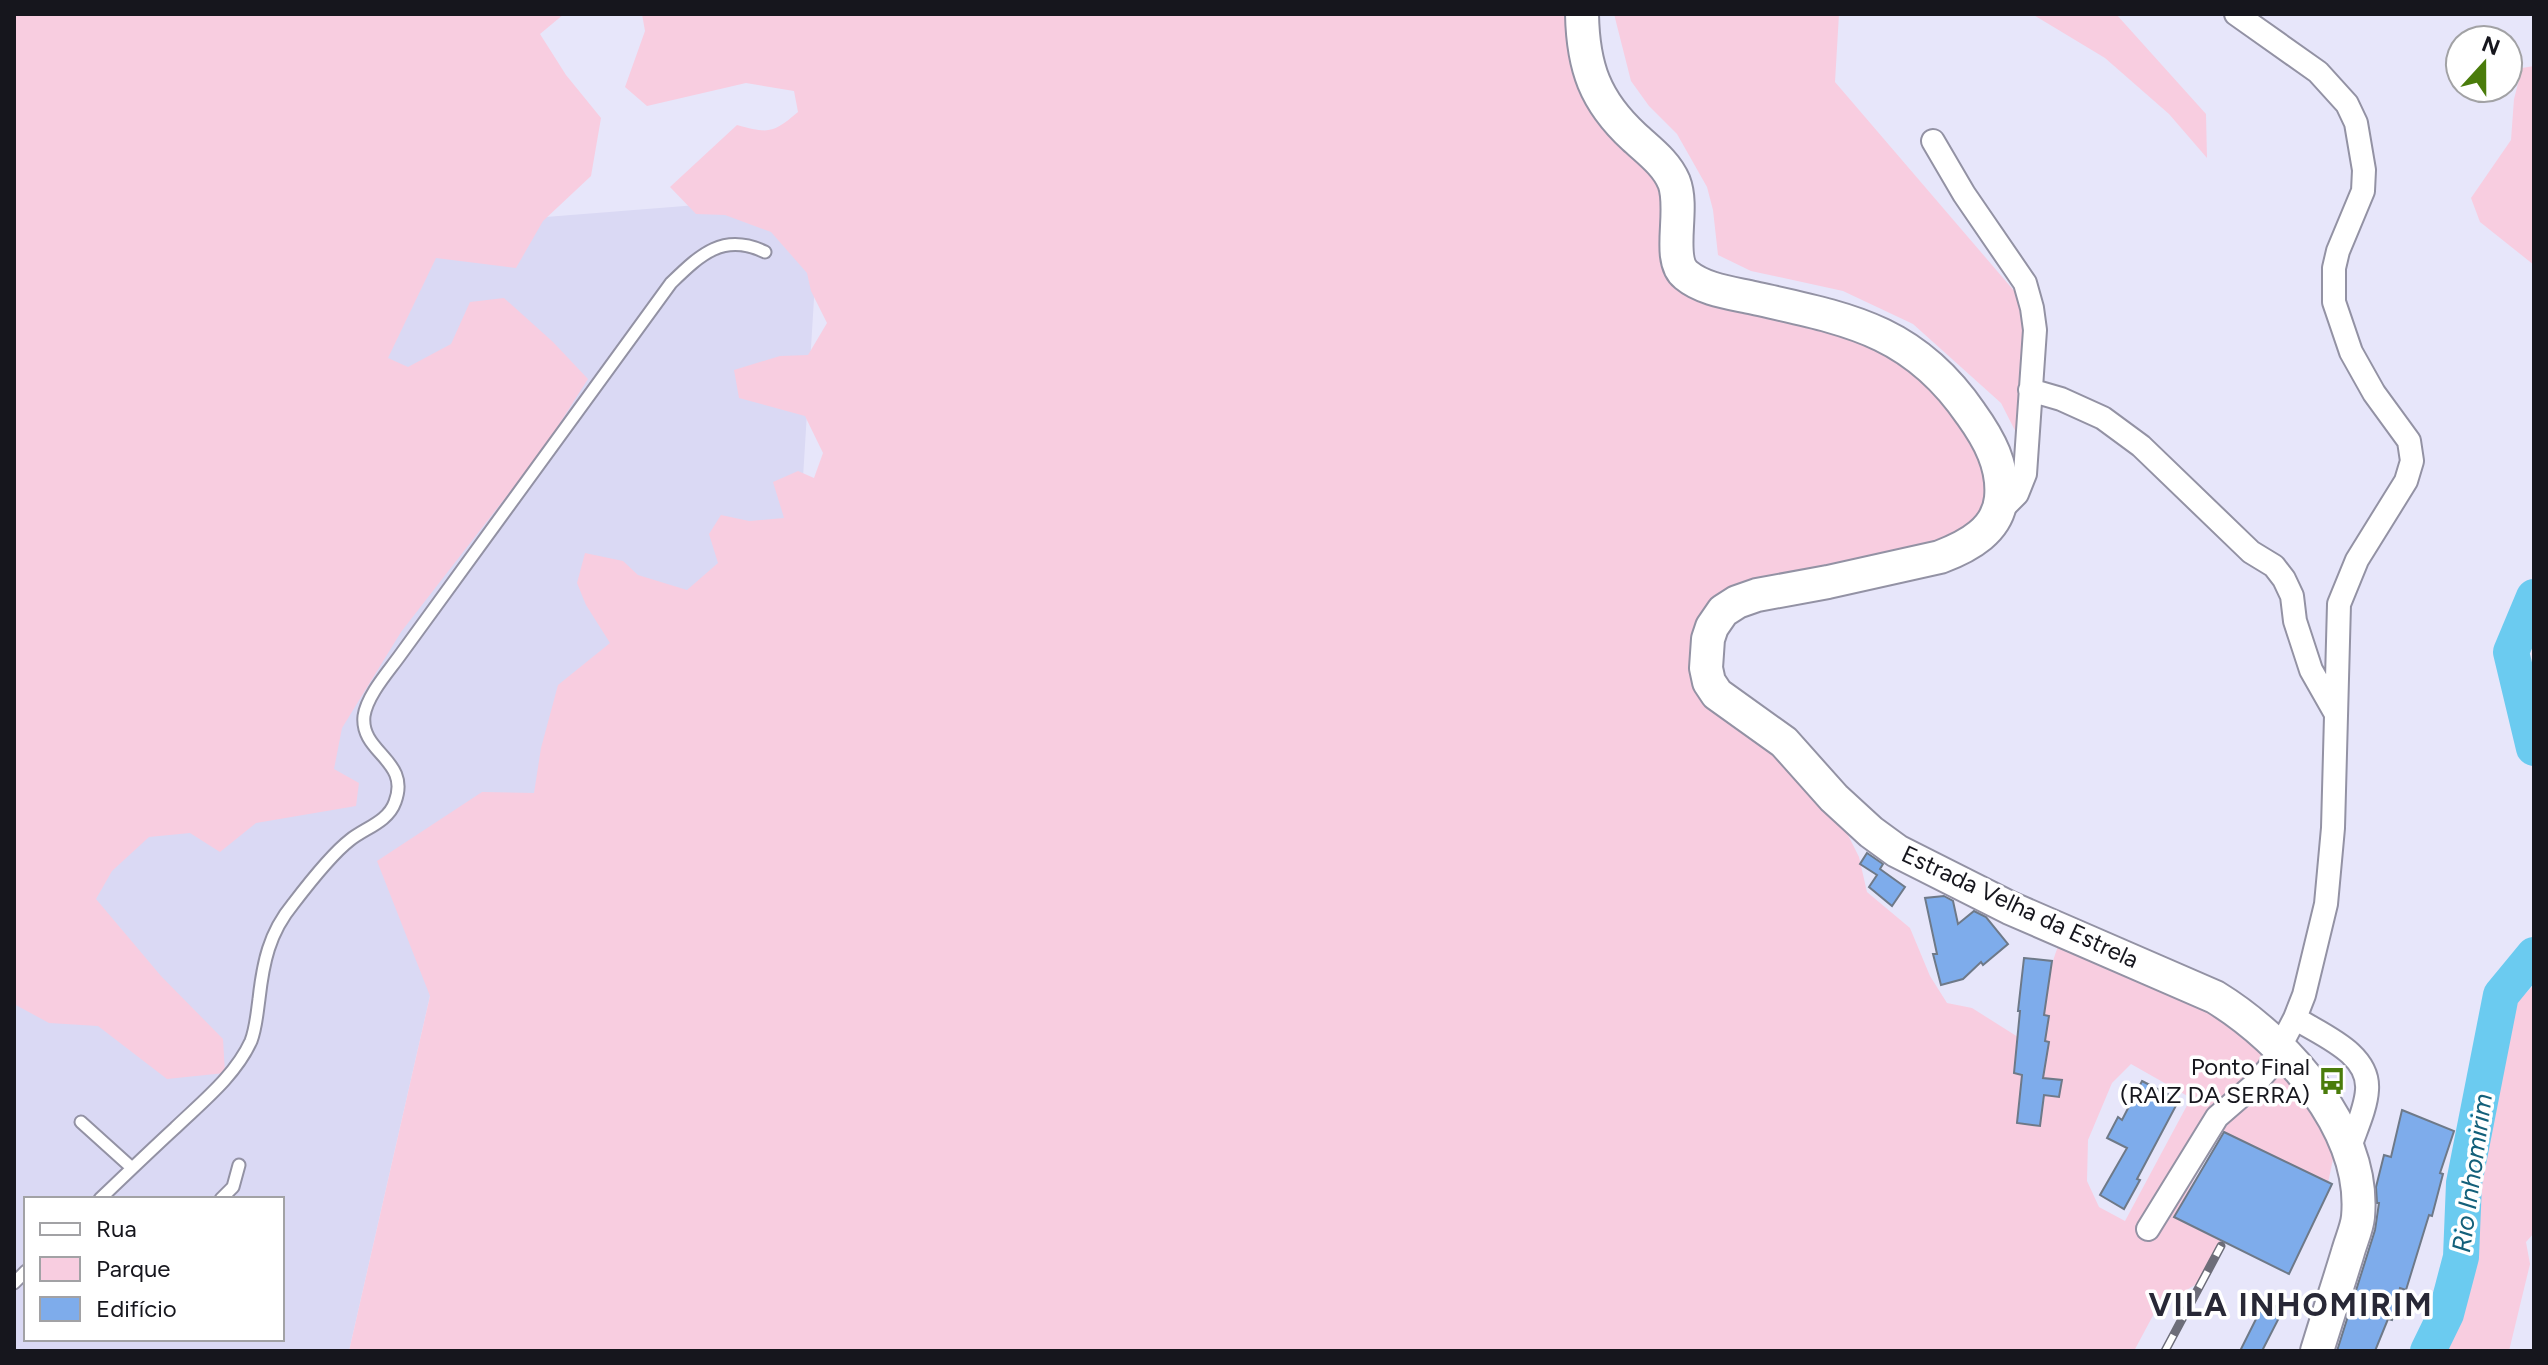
<svg xmlns="http://www.w3.org/2000/svg" width="2548" height="1365" font-family="Figtree,sans-serif">
	<style>
		.built { fill: #dad9f4; fill-rule: evenodd }
		.green { fill: #f8cde0; fill-rule: evenodd }
		.lines { fill: none; stroke-linecap: round; stroke-linejoin: round }
		.river { stroke: #6bcbf0; stroke-width: 36 }
		.building { fill: #7eaceb; stroke: #6e7988; stroke-width: 2 }
		.lane-casing { stroke: #9392a4; stroke-width: 15 }
		.street-casing { stroke: #9392a4; stroke-width: 26 }
		.secondary-casing { stroke: #9392a4; stroke-width: 36 }
		.lane { stroke: #fff; stroke-width: 11 }
		.street { stroke: #fff; stroke-width: 22 }
		.secondary { stroke: #fff; stroke-width: 32 }
		.rail-casing { stroke: #6d6d79; stroke-width: 9 }
		.rail { stroke: #fff; stroke-width: 6; stroke-dasharray: 18; stroke-linecap: butt }
		.labels { text-anchor: middle; stroke-width: 7; stroke-linejoin: round; paint-order: stroke }
		.street-label { font-size: 24px; fill: #16161d; stroke: #fff }
		.poi-label { font-size: 24px; fill: #16161d; stroke: #fff; text-anchor: end }
		.water-label { font-size: 26px; font-style: italic; fill: #13607a; stroke: #fff }
		.district-label { font-size: 32px; font-weight: bold; letter-spacing: 2px; fill: #282836; stroke: #fff }
	</style>
	<rect width="100%" height="100%" fill="#e7e6fa"/>
	<path class="built" d="M735,202L816,266L802,494L430,996L349,1351H14V752L420,227ZM26,1199H282V1339H26Z"/>
	<path class="green" d="M14,14H564L540,34L566,75L601,118L591,176L543,221L516,268L436,258L388,358L408,367L451,344L470,302L504,298L553,342L588,379L544,448L401,632L342,728L334,769L359,783L356,806L256,823L220,852L190,833L149,837L112,871L96,899L161,976L223,1039L225,1073L167,1079L98,1026L49,1023L14,1004Z
		M642,14H1578L1579,42L1662,166L1674,257L1901,346L1991,449L1982,531L1736,601L1704,667L1830,810L1848,835L1859,857L1867,892L1910,928L1930,976L1947,1003L1972,1008L2018,1037L2014,1073L2023,1075L2017,1123L2040,1126L2045,1095L2059,1096L2062,1080L2043,1078L2049,1042L2045,1041C2044,1009 2046,975 2059,944L2205,1005L2293,1077L2332,1144L2333,1159L2328,1183L2220,1130L2175,1216L2221,1241L2200,1282L2157,1308L2134,1351H349L430,996L377,861L482,792L534,793L541,748L558,685L610,643L586,605L577,583L585,553L623,561L638,575L687,590L718,563L709,534L721,515L749,521L784,518L773,482L798,471L814,478L823,453L805,416L739,398L734,370L780,356L808,355L827,323L811,291L807,273L771,232L725,215L696,214L670,187L737,125C770,134 773,133 798,112L794,91L746,83L647,106L625,87L645,31ZM2131,1064L2191,1098L2125,1221L2099,1207L2087,1181L2088,1140L2112,1083Z
		M1614,14H1839L1835,82L2028,307V456L2001,403L1913,324L1843,291L1751,271L1718,255L1713,210L1707,187L1677,134L1649,106L1631,81Z
		M2032,14H2116L2206,114L2207,158L2169,114L2105,58Z
		M2534,66V265L2480,222L2471,198L2511,140L2514,99L2522,68Z
		M2534,985V1233L2526,1242L2530,1264L2509,1351H2440L2457,1314L2471,1259L2476,1233V1186L2516,1003Z"/>
	<g class="lines">
		<path class="river" d="M2534,597L2511,652L2534,748
			M2428,1351L2446,1314L2461,1257L2464,1183L2501,995L2534,955"/>
	</g>
	<path class="building" d="M1867,853L1883,864L1880,869L1905,887L1892,906L1869,887L1877,875L1860,864Z
		M1944,896L1953,901L1958,924L1974,911L1986,917L2008,944L1983,965L1981,962L1963,979L1941,985L1933,954H1937L1925,898Z
		M2024,958L2052,961L2044,1015L2049,1016L2045,1041L2049,1042L2043,1078L2062,1080L2059,1097L2044,1095L2040,1126L2017,1123L2022,1075L2014,1073L2020,1011H2018Z
		M2142,1081L2179,1100L2137,1179L2140,1180L2124,1209L2100,1195L2127,1148L2107,1138L2118,1117L2122,1120Z
		M2402,1110L2454,1131L2440,1173L2443,1174L2432,1216L2429,1215L2406,1290L2400,1288L2392,1320L2388,1319L2375,1351H2337L2375,1230L2379,1203H2377L2376,1187L2384,1155L2391,1157Z
		M2224,1132L2332,1184L2289,1274L2174,1217Z
		M2265,1301L2283,1310L2262,1351H2240Z"/>
	<g class="lines">
		<g class="lane-casing">
			<path id="lane" d="M81,1122L132,1168
				M100,1199C125,1175 150,1151 175,1128C202,1102 235,1076 251,1041C256,1028 257,1013 259,999C263,963 269,933 293,904C306,887 333,853 350,840C365,828 388,822 395,802C411,760 360,753 364,716C367,695 389,671 401,654L671,283C700,255 723,232 765,252
				M221,1199L233,1187L239,1165
				M14,1283L26,1271"/>
		</g>
		<g class="street-casing">
			<path id="street" d="M1933,141L1964,194L2025,283L2032,308L2035,330L2025,474L2017,494L2000,511
				M2030,390L2061,399L2103,418L2141,446L2251,552L2274,566L2284,579L2292,596L2295,621L2311,670L2336,714
				M2295,1018C2321,1035 2370,1053 2367,1090C2366,1109 2355,1131 2349,1150
				M2148,1229L2217,1117L2255,1084L2269,1068L2295,1018L2304,995L2326,904L2333,828L2339,604L2357,560L2406,481L2412,461L2409,441L2374,393L2351,352L2334,302V268L2338,251L2363,191L2364,170L2356,123L2347,104L2318,72L2236,14"/>
		</g>
		<g class="secondary-casing">
			<path id="secondary" d="M1582,14C1583,67 1595,101 1634,137C1649,151 1666,163 1674,182C1685,210 1666,259 1686,275C1704,290 1732,293 1754,298C1847,319 1913,329 1971,414C1989,439 2004,466 2001,498C1998,530 1969,546 1940,557L1828,582L1757,595L1737,602L1723,611L1712,627L1708,639L1706,668L1709,682L1717,694L1784,742L1834,798L1871,832L1897,851L2010,908L2215,997C2285,1040 2366,1129 2358,1217C2357,1228 2351,1241 2348,1252C2338,1285 2327,1318 2317,1351"/>
		</g>
		<use href="#lane" class="lane"/>
		<use href="#street" class="street"/>
		<use href="#secondary" class="secondary"/>
		<g class="rail-casing">
			<path id="rail" d="M2165,1351L2221,1246"/>
		</g>
		<use href="#rail" class="rail"/>
	</g>
	<defs>
		<g id="bus-bare" transform="scale(2.16)"><path d="M-5-6H5V4H4V6H2V4H-2V6H-4V4H-5ZM-3.5-4V0h7V-4ZM-3.5 1.2v1.5H-2V1.2ZM2 1.2v1.5H3.5V1.2Z" fill="#4a7c0b" stroke="#fff" stroke-width="2.5" paint-order="stroke"/></g>
	</defs>
	<g fill-rule="evenodd">
		<use href="#bus-bare" x="2332" y="1081"/>
	</g>
	<g class="labels">
		<g class="street-label">
			<text transform="translate(2020 907) rotate(25)" y="8">Estrada Velha da Estrela</text>
		</g>
		<g class="poi-label">
			<text x="2310" y="1075">Ponto Final<tspan x="2310" dy="28">(RAIZ DA SERRA)</tspan></text>
		</g>
		<g class="water-label">
			<text transform="translate(2472 1173) rotate(-82)" y="9">Rio Inhomirim</text>
		</g>
		<g class="district-label">
			<text x="2291" y="1316">VILA INHOMIRIM</text>
		</g>
	</g>
	<rect width="2548" height="1365" fill="none" stroke="#16161d" stroke-width="32"/>
	<rect x="24" y="1197" width="260" height="144" fill="#ffffff" stroke="#a2a2a5" stroke-width="2"/>
	<rect x="40" y="1223" width="40" height="12" fill="#ffffff" stroke="#a2a2a5" stroke-width="2"/>
	<text x="96" y="1237" font-size="24" fill="#16161d">Rua</text>
	<rect x="40" y="1257" width="40" height="24" fill="#f8cde0" stroke="#a2a2a5" stroke-width="2"/>
	<text x="96" y="1277" font-size="24" fill="#16161d">Parque</text>
	<rect x="40" y="1297" width="40" height="24" fill="#7eaceb" stroke="#a2a2a5" stroke-width="2"/>
	<text x="96" y="1317" font-size="24" fill="#16161d">Edifício</text>
	<g transform="translate(2484 64) rotate(21)"><circle r="38" fill="#ffffff" stroke="#a2a2a5" stroke-width="2"/>
	<path d="M0-6L14 30L0 20L-14 30Z" fill="#4a7c0b"/>
	<text y="-12" font-size="22" font-weight="bold" text-anchor="middle" fill="#16161d">N</text>
	</g>
</svg>
